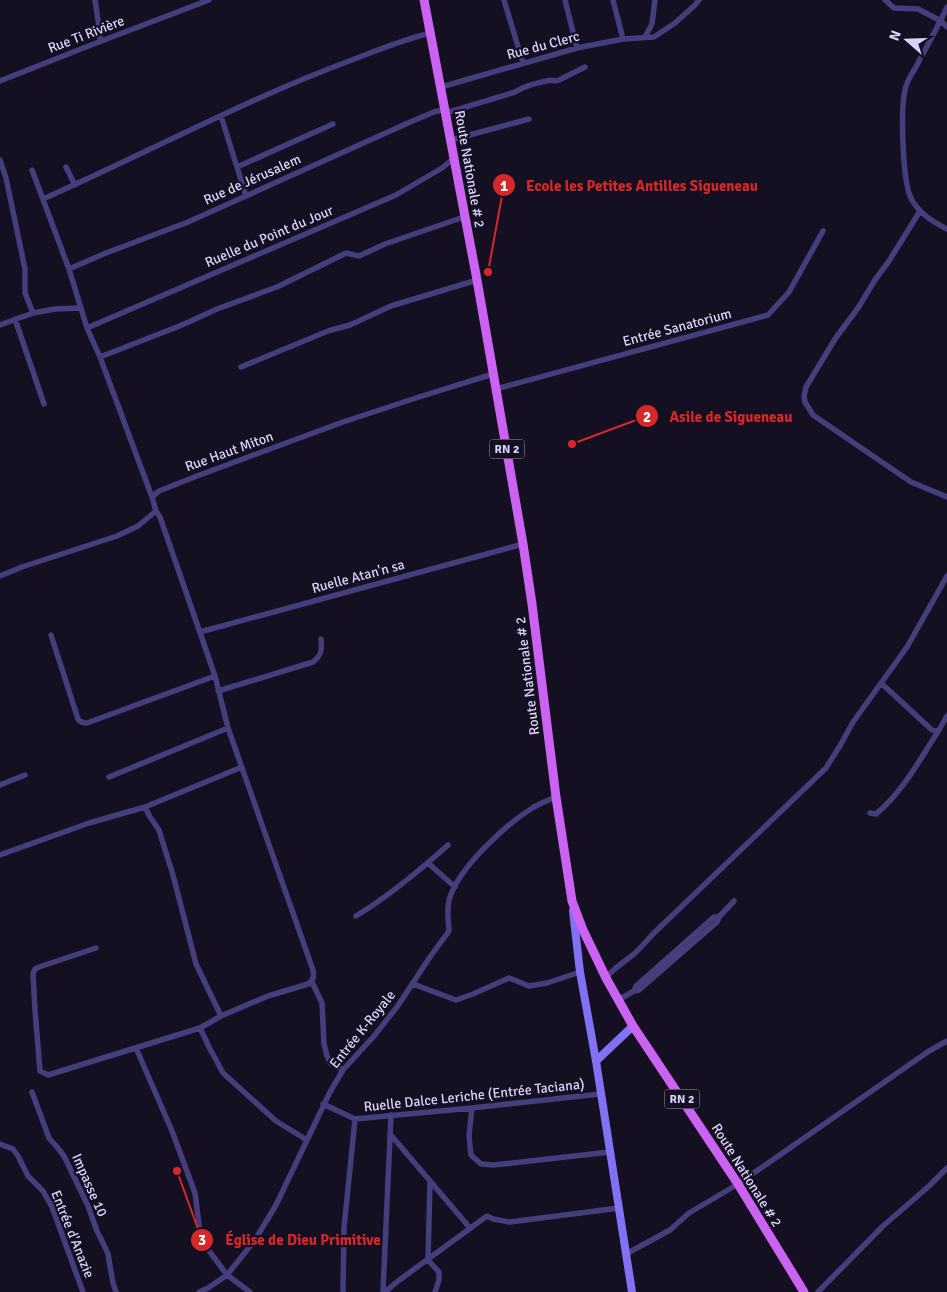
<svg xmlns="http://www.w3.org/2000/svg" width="947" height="1292" font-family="Signika,sans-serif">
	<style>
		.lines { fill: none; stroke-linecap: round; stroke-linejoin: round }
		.street { stroke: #463e7c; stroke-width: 5.5 }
		.secondary { stroke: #8272f3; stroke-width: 8 }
		.primary { stroke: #cb63f2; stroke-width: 9 }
		.labels { text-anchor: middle; stroke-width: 4.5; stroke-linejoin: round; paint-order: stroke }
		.shield { fill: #140f21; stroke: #9f98ba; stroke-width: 1 }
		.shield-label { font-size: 12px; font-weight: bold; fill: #dbd3fb }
		.street-label { font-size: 14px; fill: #dbd3fb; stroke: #140f21 }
		.leader { fill: none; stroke: #d62828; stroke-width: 2 }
		.callout-dot { fill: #d62828; stroke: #140f21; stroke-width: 2 }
		.mark-label { font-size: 15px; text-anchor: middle; font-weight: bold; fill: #fff }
		.callout-label { font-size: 15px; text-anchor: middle; font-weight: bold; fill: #d62828; stroke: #140f21; stroke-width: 4.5; stroke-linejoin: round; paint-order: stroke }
	</style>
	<rect width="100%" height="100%" fill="#140f21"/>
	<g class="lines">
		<path class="street" d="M95,0L99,27L100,41
			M504,0L523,63
			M565,0L577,48
			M613,0L623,39
			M885,0L894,8L918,9L941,21L947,27
			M947,7C938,27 927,46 917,65C913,72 908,79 906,86C900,105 902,184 912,200C920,214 933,222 947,229
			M645,37L652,24L655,0
			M0,81L91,45L209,0
			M441,87L577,48L623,39L654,37L675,23L695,5L699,0
			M446,113L515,92C524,86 536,83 547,81C551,79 554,82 559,80L585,67
			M221,116L246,196
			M451,140L529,119
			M0,160L6,178L25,269V293L33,313
			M66,167L75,185
			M237,167L333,124
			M32,170L69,269L87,328L100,357L152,497
			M43,199C147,153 246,99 352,60C378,50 404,39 431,33
			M920,211L889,261L875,280L858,308L835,339L806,387L804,396L805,402L813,415L911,482L947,497
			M69,269L106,253L188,222L408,123L434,112L445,109
			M15,319L44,404
			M0,325L33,313L55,309L81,308
			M87,328L396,195L442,168L454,158
			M100,357L182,325L217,309L277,287L346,253L359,256L385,244L464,217
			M241,367L328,331L350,325L391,306L477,280
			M496,389L768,315L789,292L823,231
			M156,511L160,517L215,676L228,728L313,970C314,977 314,980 308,984L268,996L221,1016L200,1028
			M0,576L22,567L117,536L138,526L156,511L152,497L159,491L197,476L343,422L419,397L493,374
			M200,632L523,544
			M51,635L78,719C80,722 83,723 87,723L215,676
			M881,683L932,730L935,731L939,730L947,716
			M218,691L313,662C322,655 322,649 321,639
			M109,777L228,728
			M0,785L25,775
			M145,807L150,817L159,830L162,840L173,875L196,964L221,1016
			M870,813L876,814C903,792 920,759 939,730
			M0,855L89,823L145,807L242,767
			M428,863L455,887
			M356,916C389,896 419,871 448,845
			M96,948L39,967L35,969L33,974L35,1010L40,1071L48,1075L200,1028L210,1049L223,1073L276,1121L307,1140
			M606,978C610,971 627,960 634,954C641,948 647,940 654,933L826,768L841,744L853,722L907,647L947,576
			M312,982L322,1003L324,1044L327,1056L330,1063L343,1070
			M413,984L456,1000L473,994L509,978L529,986L547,983L580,972
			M634,991L636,986L714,917H719
			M618,1000L634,991L639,990L717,922L719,917L734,901
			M136,1048L172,1131L195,1193L201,1240L227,1275L250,1292
			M32,1092L49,1138L57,1147L64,1156L88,1206L97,1231L104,1245L108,1254L113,1283L116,1292
			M323,1104L355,1119L472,1108L600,1094
			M472,1108L469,1136L471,1155L481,1164L494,1165L610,1152
			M390,1134L470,1228
			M0,1144L13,1149L18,1156L28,1176L43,1191L52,1207L83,1292
			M430,1181L428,1260L439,1272V1280L435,1292
			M626,1254L670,1230L689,1213L738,1184L929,1051L947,1041
			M199,1292L208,1288L227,1275L255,1240L276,1205L330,1092L343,1070L374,1036L397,1007L430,957L449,931C448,921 447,910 449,900C458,868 506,824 534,807C541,803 549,800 556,797
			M343,1292L344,1228L355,1119
			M383,1292L391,1115
			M385,1292L398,1281L487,1216L493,1219L510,1222L619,1208
			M818,1292L883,1226L928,1187L947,1168"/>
		<path class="secondary" d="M573,911L580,972L596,1061L632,1292
			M596,1061L633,1026"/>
		<path class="primary" d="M424,0L477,280L523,544L532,604L556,797L572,901L583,930L606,978L633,1026L738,1184L804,1292"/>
	</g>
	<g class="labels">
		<g class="shield">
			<rect x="489.5" y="439.5" width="35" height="19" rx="4"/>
			<rect x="664.5" y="1089.5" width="35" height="19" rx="4"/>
		</g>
		<g class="shield-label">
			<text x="507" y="453">RN 2</text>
			<text x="682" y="1103">RN 2</text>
		</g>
		<g class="street-label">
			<text transform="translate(86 34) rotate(-21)" y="5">Rue Ti Rivière</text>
			<text transform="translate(543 45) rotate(-15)" y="5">Rue du Clerc</text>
			<text transform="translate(470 169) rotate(80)" y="5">Route Nationale # 2</text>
			<text transform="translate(252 179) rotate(-24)" y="5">Rue de Jérusalem</text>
			<text transform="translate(269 236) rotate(-23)" y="5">Ruelle du Point du Jour</text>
			<text transform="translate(677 327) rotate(-15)" y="5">Entrée Sanatorium</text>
			<text transform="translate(229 451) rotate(-20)" y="5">Rue Haut Miton</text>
			<text transform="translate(358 576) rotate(-15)" y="5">Ruelle Atan'n sa</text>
			<text transform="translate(527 676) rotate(-97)" y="5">Route Nationale # 2</text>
			<text transform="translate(362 1029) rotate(-51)" y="5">Entrée K-Royale</text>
			<text transform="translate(474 1095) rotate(-6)" y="5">Ruelle Dalce Leriche (Entrée Taciana)</text>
			<text transform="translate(747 1175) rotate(58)" y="5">Route Nationale # 2</text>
			<text transform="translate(90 1185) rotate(66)" y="5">Impasse 10</text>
			<text transform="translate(73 1234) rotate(68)" y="5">Entrée d'Anazie</text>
		</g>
	</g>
	<path class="leader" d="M488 272L504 185M572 444L647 416M177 1171L202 1240"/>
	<g class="callout-dot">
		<circle cx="488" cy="272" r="5"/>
		<circle cx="572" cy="444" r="5"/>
		<circle cx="177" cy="1171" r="5"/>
		<circle cx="504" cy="185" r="12"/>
		<circle cx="647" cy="416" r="12"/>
		<circle cx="202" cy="1240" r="12"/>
	</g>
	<g class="mark-label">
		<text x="504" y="191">1</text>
		<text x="647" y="422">2</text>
		<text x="202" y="1245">3</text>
	</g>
	<g class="callout-label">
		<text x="642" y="191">Ecole les Petites Antilles Sigueneau</text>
		<text x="731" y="422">Asile de Sigueneau</text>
		<text x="303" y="1245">Église de Dieu Primitive</text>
	</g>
	<g transform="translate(907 40) rotate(290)" stroke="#140f21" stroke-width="4" paint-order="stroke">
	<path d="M0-4L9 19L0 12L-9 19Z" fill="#dbd3fb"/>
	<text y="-8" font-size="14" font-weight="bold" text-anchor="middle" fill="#dbd3fb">N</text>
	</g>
</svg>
